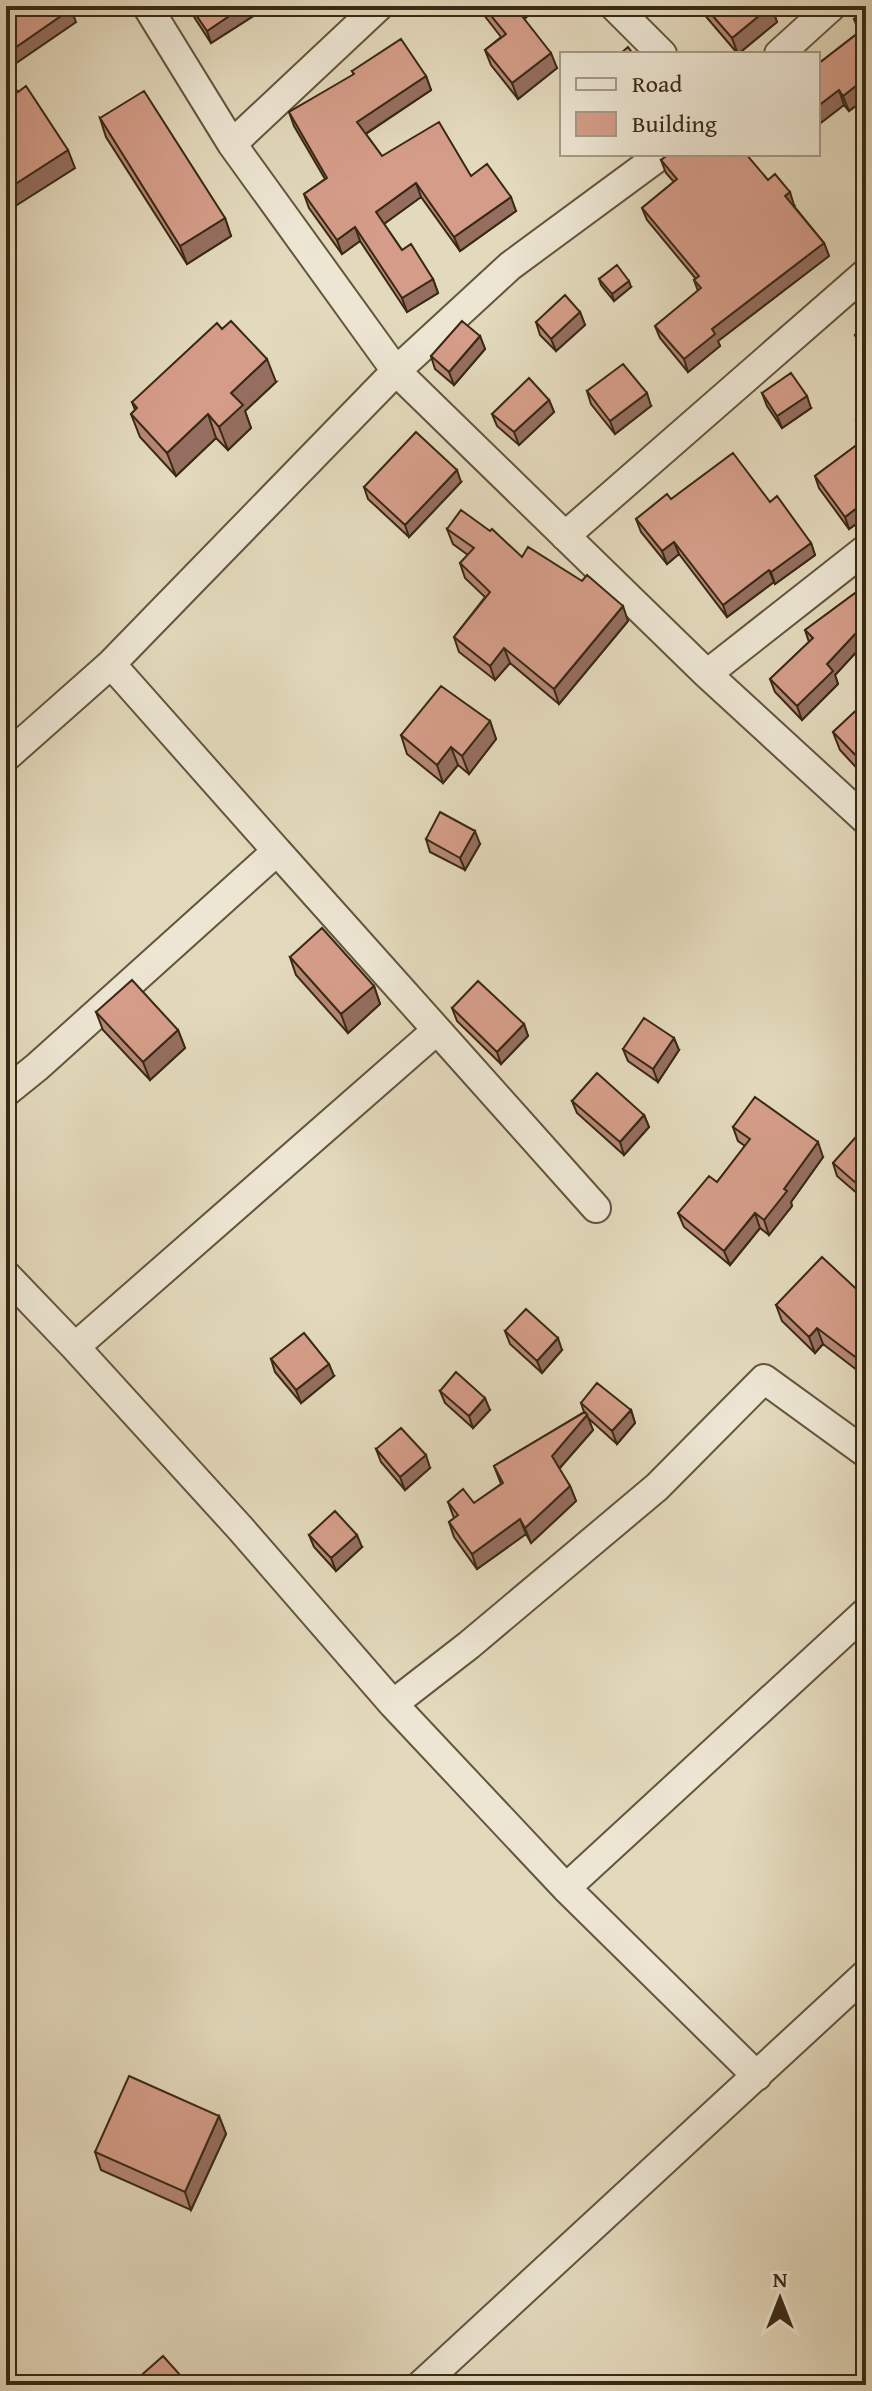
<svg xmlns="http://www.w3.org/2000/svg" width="872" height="2391" font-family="'Gentium Book Plus',serif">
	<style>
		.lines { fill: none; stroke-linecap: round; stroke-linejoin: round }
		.minor-casing { stroke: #63553e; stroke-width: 32 }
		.minor { stroke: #ede6d3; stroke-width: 28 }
		.wall { fill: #b78776; stroke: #382914; stroke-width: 2 }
		.shaded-wall { fill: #956e60; stroke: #382914; stroke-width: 2 }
		.building { fill: #d59d89; stroke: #382914; stroke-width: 2 }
	</style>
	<rect width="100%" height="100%" fill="#e3d9bc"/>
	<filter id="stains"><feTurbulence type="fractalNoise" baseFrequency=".0025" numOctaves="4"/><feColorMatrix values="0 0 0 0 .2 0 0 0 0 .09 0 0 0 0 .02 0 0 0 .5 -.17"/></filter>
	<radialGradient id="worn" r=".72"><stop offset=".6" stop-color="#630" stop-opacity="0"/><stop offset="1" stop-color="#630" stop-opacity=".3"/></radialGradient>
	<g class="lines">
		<g class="minor-casing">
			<path id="minor" d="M147,6L232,144L396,371L707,674L866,820
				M614,6L662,54
				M779,54L832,6
				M232,144L379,6
				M565,536L866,273
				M111,664L277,851
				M707,674L866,549
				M6,757L111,664L396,371L510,266L662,154
				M6,1092L37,1067L277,851L437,1030
				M6,1275L75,1347L240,1528L393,1704L566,1888L757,2076
				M75,1347L437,1030L596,1208
				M393,1704L469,1645L657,1487L764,1379L866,1453
				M566,1888L866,1612
				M421,2385L866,1974"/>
		</g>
		<use href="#minor" class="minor"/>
	</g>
	<path class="wall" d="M187,6H255L258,13L211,43Z
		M477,6H540L524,19L557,68L518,99L491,65L485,50L501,37Z
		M697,6H771L777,22L738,54Z
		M866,10V98L849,111L844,105L818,125V64L859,32L854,19Z
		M352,71L426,76L431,90L366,134L382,156L471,176L516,211L460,251L421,197L384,224L402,250L433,279L438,293L407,312L360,241L342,254L309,208L304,194L325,179L294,126L289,112L354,75Z
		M100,118L225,218L231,236L187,264L106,137Z
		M661,160L768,180L794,205H793L824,243L829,256L718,341L720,346L688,372L660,338L655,326L698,291L694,280L696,279L647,220L642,208L674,182L666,173Z
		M599,279L631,287L614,301L601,285Z
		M580,312L585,325L556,351L540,335L536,322Z
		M866,328V353L858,342L855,335Z
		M480,336L485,349L454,385L435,369L431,356Z
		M276,382L245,411L251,428L228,450L216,438L176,476L140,437L131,414L135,410L132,402Z
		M587,391L651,406L615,434L591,404Z
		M762,393L811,408L782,428L767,406Z
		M549,400L554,412L519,445L497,426L492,414Z
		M866,414V517L849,529L819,488L815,476L865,439L861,433L856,420Z
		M461,482L409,537L368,499L364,487Z
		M671,499L770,502L811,543L815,555L775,584L774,582L727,617L679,554L667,564L641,532L636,519Z
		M447,529L522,557L628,621L559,704L510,663L495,680L459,652L454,637L485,597L465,578L460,563L468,555L453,544Z
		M866,585V655L860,648L835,675L838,684L802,720L775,692L770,679L809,642L805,630Z
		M866,702V778L840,750L833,732Z
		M490,721L496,739L469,774L458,765L443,783L407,754L401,735Z
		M426,839L480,844L465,870L430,852Z
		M290,957L374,986L380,1004L348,1033L296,975Z
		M452,1008L524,1024L528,1036L501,1064L457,1021Z
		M96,1012L178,1030L185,1048L150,1080L103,1030Z
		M623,1049L679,1050L658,1082L628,1061Z
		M572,1101L644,1115L649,1127L624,1155L577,1113Z
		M733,1127L823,1157L791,1202L792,1206L769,1235L760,1228L730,1265L684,1227L678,1213L717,1182L745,1146L738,1141Z
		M866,1134V1201L837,1176L833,1163Z
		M866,1298V1377L823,1344L815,1353L782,1321L776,1305Z
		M505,1331L562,1350L542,1373L510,1344Z
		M271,1359L334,1376L301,1403L275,1372Z
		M440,1391L490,1410L473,1428L445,1403Z
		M581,1403L631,1410L635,1423L617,1444L588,1418L593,1430L559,1469L570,1486L576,1501L531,1543L526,1534L477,1569L454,1537L449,1522L454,1518L448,1502L474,1503L501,1484L494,1466L584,1412Z
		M376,1449L430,1468L405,1490L381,1462Z
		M309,1535L362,1547L336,1571L314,1547Z
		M219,2116L226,2134L191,2210L101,2170L95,2152Z"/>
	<path class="shaded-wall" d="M244,6H255L258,13L211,43L207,31Z
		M516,6H540L520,22L515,7Z
		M771,6L777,22L738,54L732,38Z
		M71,9L76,22L6,70V54Z
		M551,53L557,68L518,99L512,83Z
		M426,76L431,90L362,136L357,122Z
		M866,78V98L849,111L843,96Z
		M839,90L844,105L818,125V106Z
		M68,150L75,168L6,212V190Z
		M416,183L421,197L381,226L376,212Z
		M790,192L794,205L790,208L785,196Z
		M511,197L516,211L460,251L454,237Z
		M225,218L231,236L187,264L180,246Z
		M355,227L360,241L342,254L337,240Z
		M824,243L829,256L718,341L720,346L688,372L684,359L712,329Z
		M433,279L438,293L407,312L402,298Z
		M629,281L631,287L614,301L612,294Z
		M580,312L585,325L556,351L551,339Z
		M480,336L485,349L454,385L449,372Z
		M267,359L276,382L245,411L251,428L228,450L219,427L231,393Z
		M647,393L651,406L615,434L610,421Z
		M807,396L811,408L782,428L777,416Z
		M549,400L554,412L519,445L514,432Z
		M208,414L216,438L176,476L167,453Z
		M457,470L461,482L409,537L405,525Z
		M866,501V517L849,529L845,517Z
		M674,542L679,554L667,564L662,551Z
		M811,543L815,555L775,584L771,572Z
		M769,570L774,582L727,617L723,605Z
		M623,606L628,621L559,704L554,689Z
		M855,634L860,648L835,675L838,684L802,720L797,706L827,664Z
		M504,648L510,663L495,680L490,666Z
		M490,721L496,739L469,774L462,756Z
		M451,747L458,765L443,783L437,765Z
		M475,831L480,844L465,870L460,858Z
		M374,986L380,1004L348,1033L341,1014Z
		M524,1024L528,1036L501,1064L497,1052Z
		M178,1030L185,1048L150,1080L143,1062Z
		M674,1038L679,1050L658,1082L653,1069Z
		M644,1115L649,1127L624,1155L620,1142Z
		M818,1142L823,1157L791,1202L792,1206L769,1235L764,1220L784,1189Z
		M755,1213L760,1228L730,1265L724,1251Z
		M817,1328L823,1344L815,1353L809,1337Z
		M558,1338L562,1350L542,1373L537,1361Z
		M866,1357V1373L862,1362Z
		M329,1364L334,1376L301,1403L296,1390Z
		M485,1398L490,1410L473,1428L469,1416Z
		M631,1410L635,1423L617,1444L612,1431Z
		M587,1415L593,1430L557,1471L552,1456Z
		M426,1455L430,1468L405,1490L400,1477Z
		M570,1486L576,1501L531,1543L525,1528Z
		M520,1519L526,1534L477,1569L472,1554Z
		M357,1535L362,1547L336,1571L331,1558Z
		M219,2116L226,2134L191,2210L185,2192Z"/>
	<path class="building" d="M6,6H69L71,9L6,54Z
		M190,6H244L207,31Z
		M483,6H516L515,7L551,53L512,83L485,50L506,34Z
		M704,6H771L732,38Z
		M866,10V78L843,96L839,90L818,106V64L862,30L854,19Z
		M401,39L426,76L357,122L382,156L439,122L471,176L487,164L511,197L454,237L416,183L376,212L402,250L411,244L433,279L402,298L355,227L337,240L304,194L327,178L289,112L354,74L352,71Z
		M628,47L633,54H620Z
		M11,82L18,92L26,86L68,150L6,190V86Z
		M144,91L225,218L180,246L100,118Z
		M669,154H746L768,180L775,174L790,192L785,196L824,243L712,329L715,334L684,359L655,326L701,288L694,280L699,276L642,208L677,179L661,160Z
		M617,265L629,281L612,294L599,279Z
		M565,295L580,312L551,339L536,322Z
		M231,321L267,359L231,393L243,405L219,427L208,414L167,453L131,414L137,408L132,402L217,323L222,329Z
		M462,321L480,336L449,372L431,356Z
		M866,328V349L855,335Z
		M623,364L647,393L610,421L587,391Z
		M791,373L807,396L777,416L762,393Z
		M529,378L549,400L514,432L492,414Z
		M866,414V435L856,420Z
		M416,432L457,470L405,525L364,487Z
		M866,438V482L863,484L866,488V501L845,517L815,476Z
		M733,453L770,502L777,496L811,543L771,572L769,570L723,605L674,542L662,551L636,519L667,494L671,499Z
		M461,510L490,531L492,529L522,557L528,547L582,581L587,575L623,606L554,689L504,648L490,666L454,637L490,592L460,563L474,548L447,529Z
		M866,585V648L855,634L827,664L833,671L797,706L770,679L813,638L805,630Z
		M441,686L490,721L462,756L451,747L437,765L401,735Z
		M865,702H866V766L833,732Z
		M440,812L475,831L460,858L426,839Z
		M322,928L374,986L341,1014L290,957Z
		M132,980L178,1030L143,1062L96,1012Z
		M478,981L524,1024L497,1052L452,1008Z
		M644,1018L674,1038L653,1069L623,1049Z
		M597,1073L644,1115L620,1142L572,1101Z
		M755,1097L818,1142L784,1189L787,1191L764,1220L755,1213L724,1251L678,1213L709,1176L717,1182L750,1139L733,1127Z
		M862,1130L866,1134V1190L865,1191L833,1163Z
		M822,1257L866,1298V1357L862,1362L817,1328L809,1337L776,1305Z
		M526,1309L558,1338L537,1361L505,1331Z
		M304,1333L329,1364L296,1390L271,1359Z
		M456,1372L485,1398L469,1416L440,1391Z
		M597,1383L631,1410L612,1431L581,1403Z
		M585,1412L587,1415L552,1456L570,1486L525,1528L520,1519L472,1554L449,1522L458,1515L448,1502L463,1489L474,1503L503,1483L494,1466Z
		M401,1428L426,1455L400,1477L376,1449Z
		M335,1511L357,1535L331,1558L309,1535Z
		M129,2076L219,2116L185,2192L95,2152Z
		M163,2356L189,2385H141L136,2380Z"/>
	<rect width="872" height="2391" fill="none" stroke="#e3d9bc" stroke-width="32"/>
	<rect x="8" y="8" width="856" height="2375" fill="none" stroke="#382914" stroke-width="4"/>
	<rect x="16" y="16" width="840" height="2359" fill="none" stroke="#382914" stroke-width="2"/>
	<rect x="560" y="52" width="260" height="104" fill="#ede6d3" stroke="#a59a87" stroke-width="2"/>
	<rect x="576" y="78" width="40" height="12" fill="#ede6d3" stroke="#a59a87" stroke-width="2"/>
	<text x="632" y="92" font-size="24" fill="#382914">Road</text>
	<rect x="576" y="112" width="40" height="24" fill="#d59d89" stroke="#a59a87" stroke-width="2"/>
	<text x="632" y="132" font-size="24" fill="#382914">Building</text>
	<g transform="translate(780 2299)" stroke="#ede6d3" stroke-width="6" paint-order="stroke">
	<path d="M0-6L14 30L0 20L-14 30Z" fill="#382914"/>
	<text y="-12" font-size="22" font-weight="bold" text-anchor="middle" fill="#382914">N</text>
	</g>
	<rect width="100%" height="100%" filter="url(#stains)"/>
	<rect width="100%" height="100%" fill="url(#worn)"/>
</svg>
